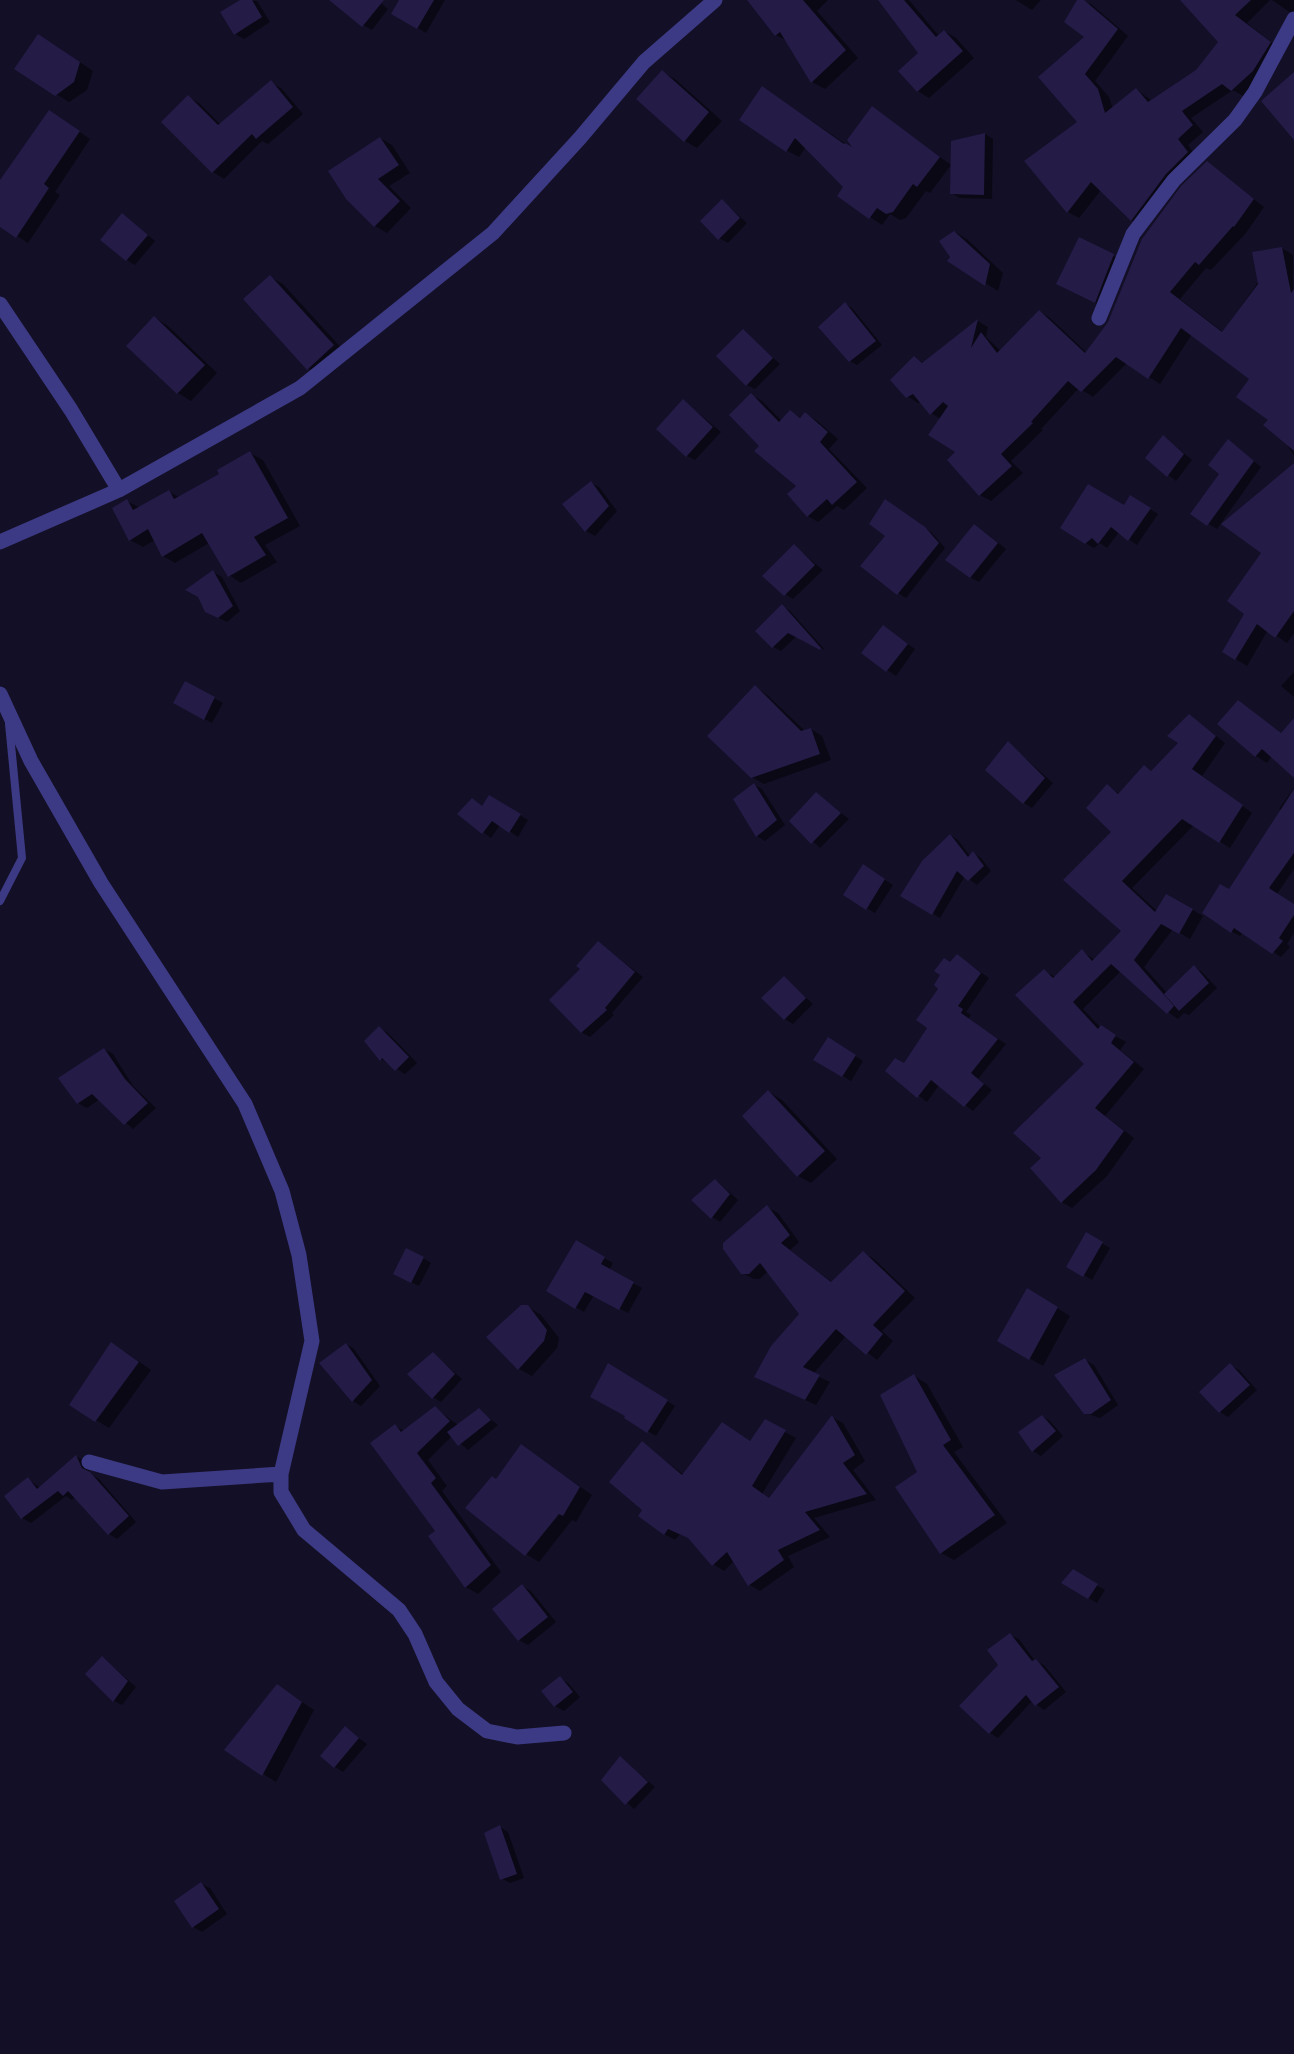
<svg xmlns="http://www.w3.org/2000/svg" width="1294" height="2054" font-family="'Fira Sans Condensed',sans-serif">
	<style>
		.shadow { fill: #0007 }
		.building { fill: #241b47 }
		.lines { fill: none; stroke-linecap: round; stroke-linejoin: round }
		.service { stroke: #3d3a85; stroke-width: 8 }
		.minor { stroke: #3d3a85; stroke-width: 15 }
	</style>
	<rect width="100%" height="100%" fill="#130f26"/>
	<path class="shadow" d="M243,0L257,1L270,22L244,39L235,34Z
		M339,0H377L388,9L372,30L363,25Z
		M401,0H445L426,33L393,13Z
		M753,0H828L817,11L858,58L825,89L812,82L787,41L776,35Z
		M880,0H909L939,36L944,31L956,38L974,58L929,98L918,91L900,71L920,53Z
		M1016,0H1041L1032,10Z
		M1079,0L1091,4L1128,36L1095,81L1109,97L1113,109L1136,89L1152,101L1197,71L1220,42L1182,0H1270L1247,23L1281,50L1243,96L1233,90L1191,118L1203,132L1188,145L1198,159L1142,226L1131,220L1101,190L1079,218L1068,212L1086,37Z
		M1272,0H1294V14L1288,11Z
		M51,43L93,71L87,90L69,102L56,94Z
		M662,72L675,79L722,121L697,148L685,141Z
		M271,82L282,89L303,114L268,144L262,141L224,179L213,172L163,122L188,97L199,103L221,125Z
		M763,88L856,151L873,108L951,165L930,193L926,191L906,218L900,220L890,214L882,225L870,217L845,187L806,147L799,157L786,150Z
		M61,119L90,139L55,192L60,195L28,243L0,225V183Z
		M985,134L993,139L992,199L960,198L951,193Z
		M380,138L392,145L410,173L389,186L411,208L387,233L375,226L347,198Z
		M1207,163L1264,207L1246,233L1211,270L1206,268L1180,299L1223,332L1282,248L1293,255L1294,455L1270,420L1251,379L1192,334L1160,384L1127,363L1093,397L1079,388L1041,429L1043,430L1011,461L1023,473L991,501L980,495L941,419L931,413L921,402L918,403L907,396L914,358L924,363L978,321L988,327L986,337L1001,351L1039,311L1050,318L1087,353L1109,322Z
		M722,201L747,223L728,243L719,238Z
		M123,215L155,241L135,265L127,260Z
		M955,232L968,240L1003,273L998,291L949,260Z
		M1080,239L1127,263L1108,309L1071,291Z
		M270,277L283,284L346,353L321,376L308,368Z
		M845,304L852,308L882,345L857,365L850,361L820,327Z
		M155,318L168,326L217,373L191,401L178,393Z
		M743,331L780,364L755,389L747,385Z
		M751,395L762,401L782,421L790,412L802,418L805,414L816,420L838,439L829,449L867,488L844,510L837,506L818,522L808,516L798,486L761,446Z
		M684,401L721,432L695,460L687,456Z
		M1164,437L1192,460L1176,481L1147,458Z
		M1229,441L1261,467L1217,529L1192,514L1221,474Z
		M250,453L263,460L300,526L265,545L277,562L241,583L229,575L209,543L175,563L163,556L155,540L143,547L130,540L127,501L140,508L169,492L179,497L221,474Z
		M1294,465V633L1287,643L1268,630L1247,666L1224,652L1246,614Z
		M591,483L599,487L617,511L595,536L586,531L564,505Z
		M886,501L932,533L945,548L906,598L898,593L887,535Z
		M1139,502L1158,514L1137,545L1119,532L1107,548L1100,543L1094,548L1085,543L1124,507Z
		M983,531L1006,549L979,582L970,577Z
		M794,546L823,570L793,599L785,594Z
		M213,572L222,577L240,611L227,622L215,616Z
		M782,606L790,611L825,650L797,636L781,651L772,646Z
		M883,627L915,649L896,676L863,653Z
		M1294,672V697L1281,686Z
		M185,683L223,703L212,723L175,703Z
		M755,687L766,694L805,731L811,729L822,736L831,760L764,784L752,777Z
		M1239,702L1282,734L1294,720V776L1272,756L1267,763L1256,756Z
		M1189,715L1225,743L1202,776L1252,813L1230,848L1194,825L1132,888L1157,911L1193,910L1203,916L1190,939L1173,929L1144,967L1167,993L1194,967L1202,972L1217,988L1189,1015L1184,1013L1178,1019L1168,1012L1121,971L1083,1009L1101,1028L1126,1042L1120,1050L1144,1069L1105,1116L1134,1138L1107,1176L1072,1208L1062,1202L1043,1158L1086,1064L1044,971L1056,977L1082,951L1095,960L1123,931L1107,786L1120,794L1145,767L1153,772L1180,743Z
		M1008,743L1053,783L1032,808L1024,803Z
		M754,785L762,789L785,825L765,841L757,836Z
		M1294,788V869L1277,894L1294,905V933L1287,944L1290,947L1281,957L1243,932L1240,936L1232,932L1230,891L1282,811L1279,809Z
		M816,794L849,819L820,848L791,821Z
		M490,797L528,820L518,837L500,825L491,838L459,814L483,807Z
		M950,835L958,840L970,856L973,853L981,858L991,871L977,885L965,876L940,918L902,895Z
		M871,871L893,885L875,913L845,895Z
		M598,943L643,977L612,1013L614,1015L590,1037L581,1032L582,969Z
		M965,961L989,978L966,1012L971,1015L968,1019L1006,1044L978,1079L992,1090L973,1111L939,1085L927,1102L887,1071L904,1065L929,1028L951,964Z
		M784,978L813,1004L793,1024L785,1019Z
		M379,1028L388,1033L417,1063L405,1074L381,1059Z
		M837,1044L863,1061L851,1081L815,1059Z
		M104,1049L113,1054L133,1086L156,1108L133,1129L100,1099L87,1108L78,1103Z
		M769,1092L782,1100L837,1159L811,1183L798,1176Z
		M716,1180L738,1200L720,1222L712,1217Z
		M767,1207L778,1213L799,1242L790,1250L833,1283L863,1253L874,1259L915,1298L882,1331L893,1341L877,1360L846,1336L813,1374L830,1382L816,1405L756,1377L801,1314L768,1271L760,1279H754L742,1273Z
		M1086,1234L1110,1248L1092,1280L1068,1266Z
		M576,1242L613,1263L609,1270L642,1288L628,1313L594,1295L584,1312L548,1291Z
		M423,1258L431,1263L419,1286L403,1278Z
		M1028,1290L1070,1316L1043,1366L999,1341Z
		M528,1307L541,1315L559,1338L557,1348L532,1376L519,1369L488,1337Z
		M346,1344L354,1349L380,1386L361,1406L353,1401Z
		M124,1351L151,1370L109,1428L72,1405Z
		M433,1354L462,1379L441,1402L433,1397Z
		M1085,1360L1094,1365L1118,1405L1100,1418L1085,1413Z
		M609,1365L675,1406L656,1436L626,1418Z
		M1230,1365L1239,1370L1257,1390L1228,1417L1220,1412L1201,1392Z
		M914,1376L927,1384L963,1447L954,1452L1007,1523L954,1560L941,1553L919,1473Z
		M435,1408L458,1425L479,1410L498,1425L468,1450L452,1436L428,1460L447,1486L442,1491L501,1572L478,1594L466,1587L430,1536L437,1532L395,1426L404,1431Z
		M1042,1416L1050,1421L1063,1436L1041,1456L1033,1451L1020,1432Z
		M832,1417L843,1423L865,1461L853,1470L876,1500L814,1518L830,1537L788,1556L794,1567L760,1591L750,1585L734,1561L724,1571L713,1564L691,1539L680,1534L675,1540L664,1534L644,1510L642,1443L684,1475L751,1443L765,1421L796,1438L762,1494L770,1499Z
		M522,1446L592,1495L576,1522L572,1520L539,1562L526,1554L497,1481Z
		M77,1457L85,1461L90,1474L99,1479L136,1522L117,1539L109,1534L75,1497L72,1500L66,1496L31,1523L22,1518L6,1496L28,1479L40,1488Z
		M1073,1571L1105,1590L1097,1603L1064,1583Z
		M522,1586L531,1591L556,1622L528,1645L519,1640Z
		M1010,1635L1019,1639L1035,1661L1044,1665L1066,1692L1044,1710L1032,1701L998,1738L990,1733L1000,1665Z
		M103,1658L136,1687L122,1705L114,1701Z
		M560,1678L568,1683L580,1697L564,1711L555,1706L543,1692Z
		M278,1686L314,1710L276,1782L226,1750Z
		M345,1728L367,1744L343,1772L335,1767Z
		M620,1758L655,1787L634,1809L603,1780Z
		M500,1827L508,1832L524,1878L510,1883L501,1878Z
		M201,1884L210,1888L227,1914L202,1932L193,1927Z"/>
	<path class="building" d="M240,0H252L262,17L234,35L220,12Z
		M329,0H384L362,27Z
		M399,0H434L417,29L391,14Z
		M747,0H803L846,50L811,83L780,32L775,36Z
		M878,0H904L936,37L944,30L963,51L917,92L898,71L918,53Z
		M1077,0H1084L1118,29L1085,74L1098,89L1105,113L1136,88L1148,102L1196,70L1218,42L1180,0H1251L1235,15L1271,42L1253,71L1231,91L1222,84L1182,111L1193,125L1178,139L1188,152L1166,174L1131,221L1091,182L1067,213L1024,161L1077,122L1038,77L1084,37L1064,22Z
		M38,34L80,62L74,82L55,96L14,69Z
		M662,70L709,112L684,142L636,99Z
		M1294,72V140L1261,101Z
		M271,80L293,107L256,139L252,134L212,173L161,122L188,95L218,125Z
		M762,86L844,144L845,143L852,147L847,140L872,106L940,157L917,187L913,184L893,212L886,214L877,208L869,219L837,196L843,187L795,138L786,152L739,120Z
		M49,110L80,131L44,184L49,188L16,238L0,227V180Z
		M985,133L984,195L950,194L951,141Z
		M380,137L399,165L378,179L400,201L374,227L346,199L328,171Z
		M1207,161L1254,199L1234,227L1233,226L1199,265L1195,262L1170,292L1222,332L1258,284L1252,252L1282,247L1291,293L1294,289V451L1263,425L1268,420L1236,397L1249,379L1181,328L1148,379L1116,357L1081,392L1068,381L1031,422L1033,423L1001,454L1012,466L979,496L947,460L955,452L928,435L948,406L943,402L930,415L913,394L906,398L890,380L914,356L922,363L978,319L971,348L981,332L997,353L1039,310L1085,353L1108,322L1142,239L1181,186Z
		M722,199L740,218L718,240L700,221Z
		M122,213L148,235L126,261L100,240Z
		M954,231L990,264L985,286L947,261L950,257L939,241Z
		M1079,237L1114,254L1095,303L1056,284Z
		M270,275L334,345L307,370L243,299Z
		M845,302L876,341L849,362L818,327Z
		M154,316L205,365L177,394L126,346Z
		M743,329L773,358L746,386L716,356Z
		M751,393L779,422L790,410L800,418L805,412L828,432L820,442L857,482L832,505L827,499L807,517L787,494L796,486L754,451L759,446L729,415Z
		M683,399L713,427L686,457L656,429Z
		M1163,435L1184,454L1167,477L1145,458Z
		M1228,439L1254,461L1207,526L1190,514L1219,474L1208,465Z
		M250,451L288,518L254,537L266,555L228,577L202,533L162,557L148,529L129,541L112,508L127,499L133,510L169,490L174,499L219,474L217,470Z
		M1294,463V611L1275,638L1257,624L1235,660L1222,652L1244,614L1227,601L1261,553L1221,524Z
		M591,481L609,506L585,532L562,504Z
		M1088,484L1124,505L1130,495L1151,508L1128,541L1111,527L1098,544L1092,538L1085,544L1060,528Z
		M885,499L925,527L939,543L897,595L860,566L885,536L869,524Z
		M974,524L998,543L970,578L945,560Z
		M794,544L815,565L784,596L762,576Z
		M213,570L233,606L218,618L205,612L198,597L185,590Z
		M782,604L821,648L820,650L788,633L772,648L755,631Z
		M883,625L908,644L886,672L861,653Z
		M185,681L215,697L204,720L173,703Z
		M755,685L801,731L811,728L820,754L751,778L707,736Z
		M1238,700L1281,733L1294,718V778L1262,749L1255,757L1217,724Z
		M1189,714L1216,736L1192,769L1243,805L1219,843L1182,819L1122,881L1155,912L1166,894L1193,909L1179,934L1161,924L1134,960L1174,1006L1167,1014L1111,964L1073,1002L1098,1029L1101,1025L1116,1035L1111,1043L1134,1062L1095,1108L1124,1131L1096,1170L1061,1203L1030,1168L1041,1158L1013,1133L1084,1064L1015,995L1044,969L1053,978L1082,949L1092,961L1121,931L1063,880L1111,832L1086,808L1107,784L1118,794L1144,765L1151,771L1178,743L1167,736Z
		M1008,741L1045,778L1023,804L985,770Z
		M754,783L777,820L756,837L733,799Z
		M1294,789V853L1269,888L1294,904V915L1279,938L1283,941L1272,954L1234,928L1231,933L1202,913L1220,884L1229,889Z
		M816,792L841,813L811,844L789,821Z
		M489,795L521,814L509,833L492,821L482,834L457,814L472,798L482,806Z
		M950,834L968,857L973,851L984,866L968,881L957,871L932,915L900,896L922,861Z
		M863,864L885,879L866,910L843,895Z
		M598,941L635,972L605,1008L607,1010L581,1033L549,1000L580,969L576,966Z
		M957,954L981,973L958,1006L963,1009L961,1013L998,1039L971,1073L984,1084L964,1107L931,1080L917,1098L885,1071L895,1058L904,1063L927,1028L916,1020L938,989L934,985L940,975L934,971L944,958L950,962Z
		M1194,965L1209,983L1179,1011L1164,994Z
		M784,976L806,998L784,1020L761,998Z
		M379,1026L409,1057L395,1071L382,1058L380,1061L364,1041Z
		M828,1037L856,1055L842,1077L813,1060Z
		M104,1048L125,1079L148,1103L124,1125L92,1094L77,1104L58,1078Z
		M768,1090L825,1151L797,1177L742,1116Z
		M715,1179L730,1194L711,1219L691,1200Z
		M767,1205L790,1235L781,1243L831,1282L863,1251L905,1291L873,1325L883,1334L866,1355L836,1329L803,1367L820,1375L805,1400L754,1377L771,1346L799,1314L760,1263L749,1274H741L723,1249V1243Z
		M1086,1232L1103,1242L1083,1277L1066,1267Z
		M576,1240L605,1257L601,1264L634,1282L619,1310L585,1292L575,1309L546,1291Z
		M406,1248L424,1257L411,1283L393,1274Z
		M1027,1288L1058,1307L1029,1360L997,1341Z
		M521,1305H528L547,1330L544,1341L518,1370L486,1337Z
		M111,1342L139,1362L95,1422L69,1405Z
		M346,1343L372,1380L352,1402L319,1363Z
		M433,1352L455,1374L432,1399L407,1374Z
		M1085,1358L1111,1400L1091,1414H1084L1054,1375Z
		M608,1363L668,1400L647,1433L624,1418L625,1416L590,1397Z
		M1230,1363L1250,1385L1219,1413L1199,1392Z
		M914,1374L951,1440L943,1445L995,1515L940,1554L895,1487L917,1472L880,1395Z
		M435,1406L450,1421L417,1453L436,1478L431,1483L491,1565L465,1588L428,1536L435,1531L370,1443L395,1424L401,1432Z
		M479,1408L491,1420L458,1446L447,1432Z
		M832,1415L855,1455L843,1463L867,1494L805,1512L820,1530L778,1550L784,1560L748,1586L727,1552L712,1566L688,1538L668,1529L664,1535L638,1516L642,1510L609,1482L642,1441L682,1475L722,1422L750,1441L765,1419L786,1430L752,1486L769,1498Z
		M1042,1415L1056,1431L1032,1452L1018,1432Z
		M521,1444L580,1487L563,1516L559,1514L525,1556L465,1508L492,1476L496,1479Z
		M76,1455L82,1468L90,1472L129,1516L108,1535L68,1491L63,1496L58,1491L21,1519L4,1496L28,1477L37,1489Z
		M1073,1569L1098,1584L1088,1599L1061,1583Z
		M522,1584L548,1617L518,1641L492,1609Z
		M1010,1633L1032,1661L1036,1659L1059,1687L1035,1706L1026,1695L989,1734L959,1706L998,1665L987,1650Z
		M102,1656L128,1681L113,1702L85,1674Z
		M560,1676L573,1692L554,1707L541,1691Z
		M277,1684L302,1702L262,1776L224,1750Z
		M345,1726L359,1738L334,1768L320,1756Z
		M620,1756L648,1782L625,1805L601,1780Z
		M500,1825L517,1874L500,1880L484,1833Z
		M201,1882L219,1909L192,1928L174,1901Z"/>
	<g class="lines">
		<path class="service" d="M0,901L22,858L9,724"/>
		<path class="minor" d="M0,304L71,410L119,490
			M1099,318L1133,234L1174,180L1235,120L1255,92L1294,19
			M0,542L119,490L300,388L493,233L580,138L644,62L715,0
			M0,694L31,761L101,883L245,1104L282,1191L299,1255L312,1341L281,1474V1492L304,1530L399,1610L415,1634L436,1682L458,1709L487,1731L517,1737L564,1733
			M89,1462L162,1482L281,1474"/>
	</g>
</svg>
